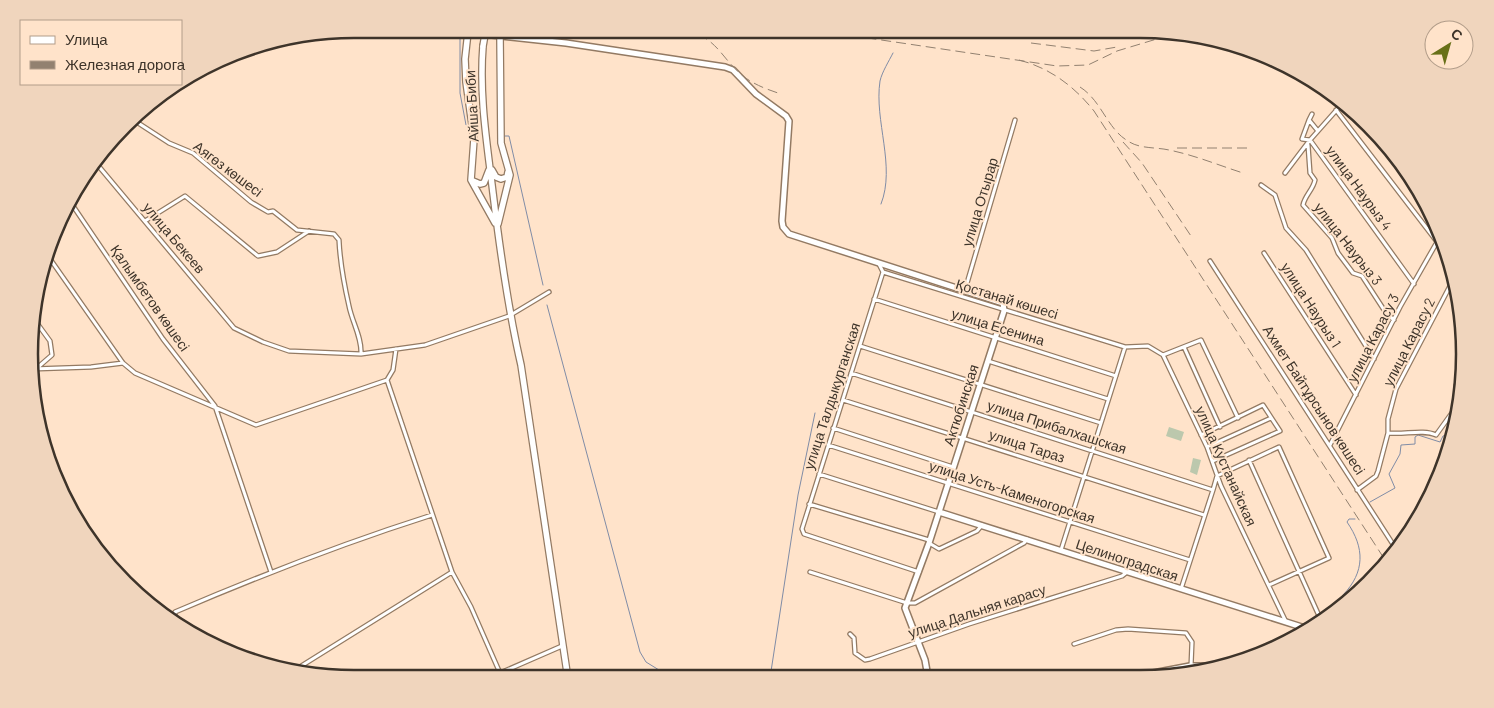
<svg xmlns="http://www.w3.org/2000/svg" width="1494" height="708" font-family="Barlow,sans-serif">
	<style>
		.green { fill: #bcc8ad }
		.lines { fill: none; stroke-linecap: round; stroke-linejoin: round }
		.stream { stroke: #808ca6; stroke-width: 1 }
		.street-casing { stroke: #937a63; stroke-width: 5.5 }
		.secondary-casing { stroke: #937a63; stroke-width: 8 }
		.primary-casing { stroke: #937a63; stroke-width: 8 }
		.street { stroke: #fff; stroke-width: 3 }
		.secondary { stroke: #fff; stroke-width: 5 }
		.primary { stroke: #fff; stroke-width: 5.5 }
		.rail { stroke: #928170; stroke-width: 1; stroke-dasharray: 10 5; stroke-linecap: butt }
		.primary-bridge-casing { stroke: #937a63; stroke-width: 8; stroke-linecap: butt }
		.primary-bridge { stroke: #fff; stroke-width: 5.5 }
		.labels { text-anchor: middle; stroke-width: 4; stroke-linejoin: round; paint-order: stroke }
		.street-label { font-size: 14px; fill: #3e342a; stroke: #ffe3ca }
		.rim { fill: none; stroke: #3e342a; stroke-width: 2.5 }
	</style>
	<rect width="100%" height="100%" fill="#ffe3ca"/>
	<path class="green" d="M1169,427L1184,432L1181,441L1166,436Z
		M1193,458L1201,460L1197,475L1190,472Z"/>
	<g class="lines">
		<path class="stream" d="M460,36V93L466,125L469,128
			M505,136H509L543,285
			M881,204C896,166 874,121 880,81C882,72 889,61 893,53
			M547,305L640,652L646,662L672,678
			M1370,502L1395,488L1389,474L1400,454L1401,445L1415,444V437L1418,435L1440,442L1443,436L1449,434
			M1317,624L1323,619L1326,611C1334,606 1337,601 1343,595C1365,572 1365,548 1347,522L1349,519H1355
			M1175,676L1183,673L1190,674
			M770,678L798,495L815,413"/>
		<g class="street-casing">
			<path id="street" d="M1336,110L1438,243L1444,247
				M1312,114L1309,120L1318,131
				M132,119L169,143L193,153L251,202L268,212L273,211L297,230L334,234L339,240C340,262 344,284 349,306C352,322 362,337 361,354
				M1309,120L1302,139L1310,140L1341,105
				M1308,145L1310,173L1315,180C1313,190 1305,195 1303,205L1332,238L1338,253L1353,273L1362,276L1386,313L1394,320
				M96,163L234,328L263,342L289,351L361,354L425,345L509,316L549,292
				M1285,173L1310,140L1414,284
				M1261,185L1275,195L1286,228L1306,250L1374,359
				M69,200L163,339L215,406L271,572
				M145,221L185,196L258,256L277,252L309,231
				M1264,253L1356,395
				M48,256L123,363L135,373L256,425L387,380L452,572L471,607L500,673L562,646
				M1210,261L1398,552
				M879,264L883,272L802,529L804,534L919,572
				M883,272L1125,347L1148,346L1163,355L1207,447L1221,486L1286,622
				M965,290L1015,120
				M874,299L1116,376
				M34,319L50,341L52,355L37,368
				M860,346L1101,423
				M1184,347L1220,427
				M1163,355L1201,340L1238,418
				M988,361L1108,399
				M32,369L91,367L123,363
				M851,373L1213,490L1217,476L1279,447L1329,558L1269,585
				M387,380L393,370L396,349
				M1457,393L1456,385L1460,381
				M843,400L1204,515
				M833,428L953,467
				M1388,433C1404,435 1423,429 1436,435L1454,410
				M1201,435L1263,405L1280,431L1213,461
				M828,445L1190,560
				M1330,445L1400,307L1437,242
				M1207,447L1271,418
				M1249,460L1320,618
				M819,474L939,512
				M1357,490L1376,476L1378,471L1388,433V419L1396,389L1451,284
				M809,504L929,540
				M929,543L939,549L977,531L982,525
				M1061,550L1125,347
				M810,572L907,603
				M1181,589L1213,490
				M908,603H915L1024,543L1027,539
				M850,634L854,638L855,653L865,660L870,659L969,624L1122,576L1127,572
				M200,636L175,617V612C259,576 344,543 432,515
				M1074,644L1116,630L1128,629L1186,633L1192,642L1191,666
				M298,668L452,572"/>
		</g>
		<g class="secondary-casing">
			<path id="secondary" d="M437,29L566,43L725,67L733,70L756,94L786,116L789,121L782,221L783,227L789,234L1003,303L1004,311L929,543L905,608L925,660L928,677
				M939,512L1308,629
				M1132,677L1190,666H1221"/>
		</g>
		<g class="primary-casing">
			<path id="primary" d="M468,32L465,59L466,82L474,139L471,180L495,223
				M483,46C479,96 487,143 493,193C500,251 508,309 521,365L568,679
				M492,170L496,177L501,179L507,177L508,172
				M473,181L480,184L484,183L489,170
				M498,224L510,175L501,143L500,36"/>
		</g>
		<use href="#street" class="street"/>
		<use href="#secondary" class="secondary"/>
		<use href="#primary" class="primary"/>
		<path class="rail" d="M684,29C719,39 719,56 743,76C753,84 766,89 778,93
			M789,29L813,33
			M807,29L1057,66L1088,65L1117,51L1170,35
			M1130,32L1141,29
			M1031,43L1094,51L1117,47
			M1019,60C1050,68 1074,86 1094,111L1387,563
			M1080,87C1102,101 1107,129 1128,141C1139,149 1156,147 1169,150C1194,155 1218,165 1243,173
			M1123,142L1142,163L1191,236
			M1177,148H1250"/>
		<g class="primary-bridge-casing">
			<path id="primary-bridge" d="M483,46L486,29"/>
		</g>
		<use href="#primary-bridge" class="primary-bridge"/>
	</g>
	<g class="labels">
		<g class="street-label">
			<text transform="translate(472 106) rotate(-93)" y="5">Айша Биби</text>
			<text transform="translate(228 169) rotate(37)" y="5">Аягөз көшесі</text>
			<text transform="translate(1359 188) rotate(54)" y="5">улица Наурыз 4</text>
			<text transform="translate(980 202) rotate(-73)" y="5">улица Отырар</text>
			<text transform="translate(174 238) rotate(50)" y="5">улица Бекеев</text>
			<text transform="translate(1348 244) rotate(52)" y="5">улица Наурыз 3</text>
			<text transform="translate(150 298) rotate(55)" y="5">Қалымбетов көшесі</text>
			<text transform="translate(1007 299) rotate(17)" y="5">Қостанай көшесі</text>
			<text transform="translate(1311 305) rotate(57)" y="5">улица Наурыз 1</text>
			<text transform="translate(998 327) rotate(17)" y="5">улица Есенина</text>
			<text transform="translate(1373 338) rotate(-63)" y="5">улица Карасу 3</text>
			<text transform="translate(1409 342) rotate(-63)" y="5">улица Карасу 2</text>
			<text transform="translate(832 396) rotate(-72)" y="5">улица Талдыкурганская</text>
			<text transform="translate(1314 400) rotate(57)" y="5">Ахмет Байтұрсынов көшесі</text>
			<text transform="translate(961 405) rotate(-72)" y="5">Актюбинская</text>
			<text transform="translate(1057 427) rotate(18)" y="5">улица Прибалхашская</text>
			<text transform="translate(1027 446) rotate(18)" y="5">улица Тараз</text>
			<text transform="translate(1226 466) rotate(66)" y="5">улица Кустанайская</text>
			<text transform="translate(1012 492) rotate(18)" y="5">улица Усть-Каменогорская</text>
			<text transform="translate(1127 560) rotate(18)" y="5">Целиноградская</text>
			<text transform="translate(977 611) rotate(-18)" y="5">улица Дальняя карасу</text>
		</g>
	</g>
	<path d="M0 0H1494V708H0ZM354 38H1140A316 316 0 0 1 1456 354V354A316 316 0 0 1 1140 670H354A316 316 0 0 1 38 354V354A316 316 0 0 1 354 38Z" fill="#f0d5bd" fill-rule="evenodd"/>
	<path class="rim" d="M354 38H1140A316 316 0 0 1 1456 354V354A316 316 0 0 1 1140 670H354A316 316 0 0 1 38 354V354A316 316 0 0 1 354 38Z"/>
	<rect x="20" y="20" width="162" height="65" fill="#ffe3ca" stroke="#b29d8a"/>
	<rect x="30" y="36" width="25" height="8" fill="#ffffff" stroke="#b29d8a"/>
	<text x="65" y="45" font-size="15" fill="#3e342a">Улица</text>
	<rect x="30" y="61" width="25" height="8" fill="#928170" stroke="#b29d8a"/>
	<text x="65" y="70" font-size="15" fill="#3e342a">Железная дорога</text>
	<g transform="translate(1449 45) rotate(37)"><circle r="24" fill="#ffe3ca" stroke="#b29d8a"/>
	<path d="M0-4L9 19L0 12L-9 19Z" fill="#687018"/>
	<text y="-8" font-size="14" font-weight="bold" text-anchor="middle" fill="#3e342a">С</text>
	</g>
</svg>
